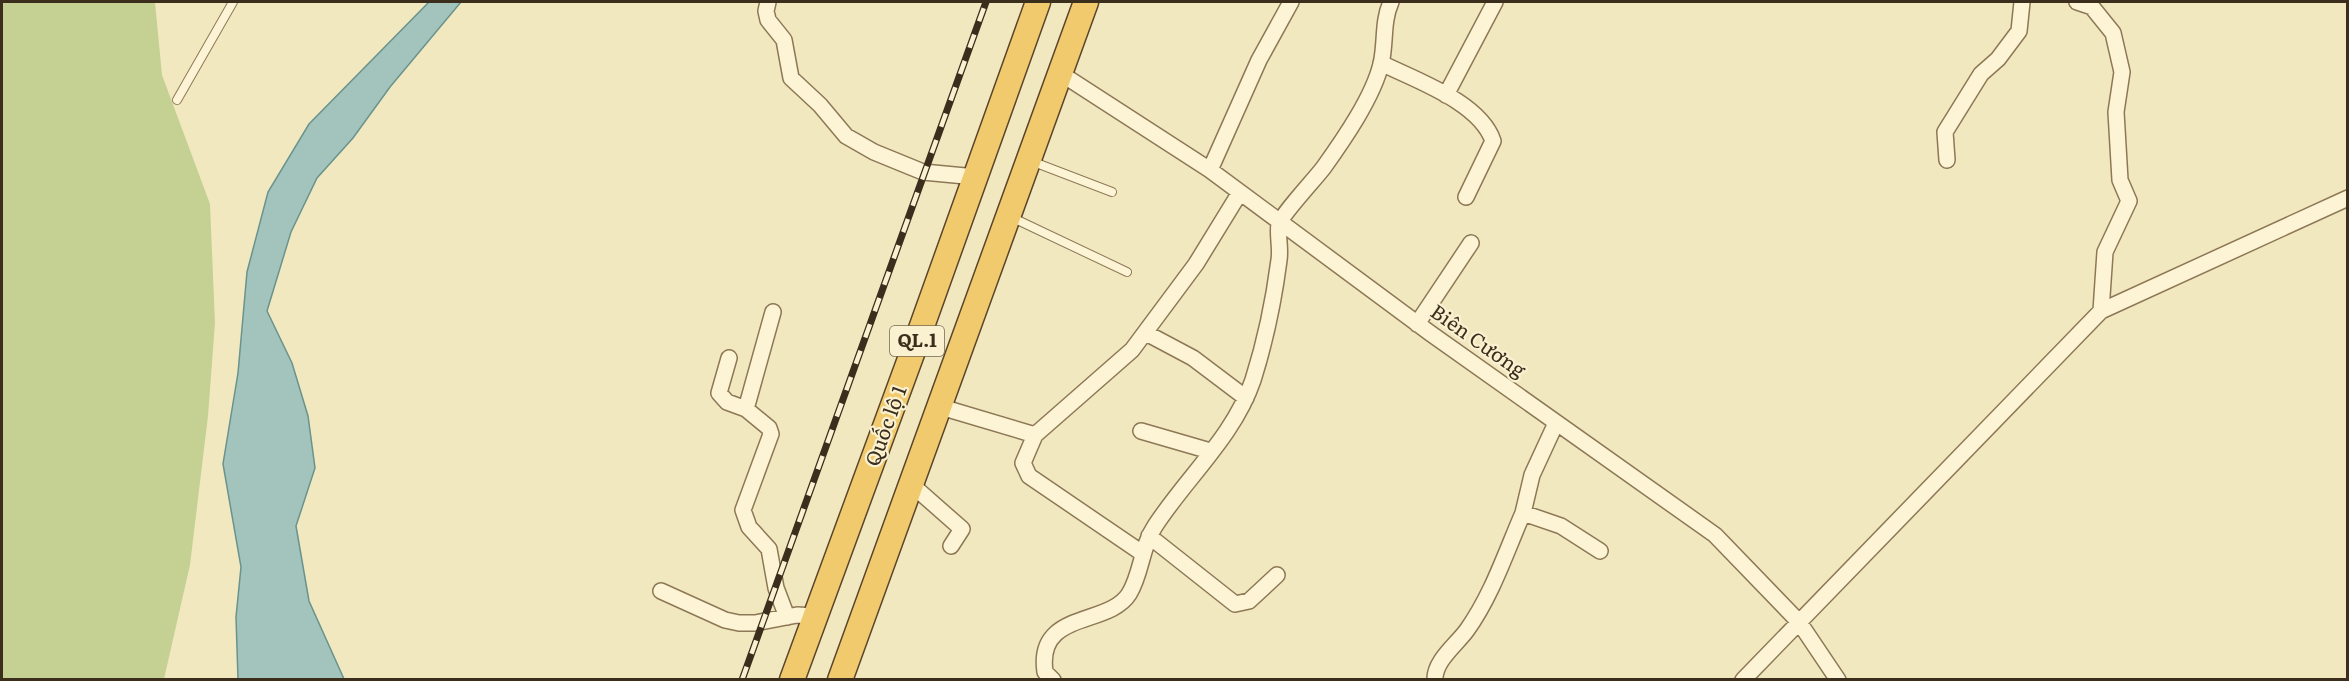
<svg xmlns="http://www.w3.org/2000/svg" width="2349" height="681" font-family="Literata,serif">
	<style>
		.green { fill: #c4d193 }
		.water { fill: #a3c4bd; stroke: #69938c; stroke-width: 1.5 }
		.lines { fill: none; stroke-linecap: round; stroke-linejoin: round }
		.service-casing { stroke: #8d7856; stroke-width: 10 }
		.minor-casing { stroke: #8d7856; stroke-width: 18 }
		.trunk-casing { stroke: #5a452b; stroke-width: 27 }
		.service { stroke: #fcf4d4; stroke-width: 8 }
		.minor { stroke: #fcf4d4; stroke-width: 15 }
		.trunk { stroke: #f2ca6e; stroke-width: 24 }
		.rail-casing { stroke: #3b2e1c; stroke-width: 7 }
		.rail { stroke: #f9f1d0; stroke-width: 4.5; stroke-dasharray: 14; stroke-linecap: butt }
		.labels { text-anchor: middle; stroke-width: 4.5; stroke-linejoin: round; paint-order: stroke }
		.shield { fill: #f9f1d0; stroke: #746852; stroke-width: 1.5 }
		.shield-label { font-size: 18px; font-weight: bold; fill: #3b2e1c }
		.street-label { font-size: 20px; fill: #3b2e1c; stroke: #f9f1d0 }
	</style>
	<rect width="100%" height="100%" fill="#f2e8c0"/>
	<path class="green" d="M2,2H155L162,75L210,204L215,323L208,416L190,565L164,679H2Z"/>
	<path class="water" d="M429,2H461L390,87L353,138L317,178L291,232L267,311L292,363L308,416L315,468L296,526L309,601L344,679H238L236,617L241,567L223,464L238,373L247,272L268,192L309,124Z"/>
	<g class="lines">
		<g class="service-casing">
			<path id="service" d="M177,100L233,2
				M1031,161L1112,192
				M1011,217L1127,272"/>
		</g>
		<g class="minor-casing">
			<path id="minor" d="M768,2L766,11L768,20L784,40L791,78L820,105L846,136L874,152L923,172L976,177
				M2077,2L2092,7L2113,33L2122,72L2116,112L2120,180L2129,201L2105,252L2101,311
				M1381,63C1415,80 1480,102 1493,141L1466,197
				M1060,73L1210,170L1430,333L1715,535L1799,622L1838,680
				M1446,95L1495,2
				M1947,160L1945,132L1981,74L1998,59L2019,31L2022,2
				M1210,170L1259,60L1291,2
				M773,312L746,409L769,428L771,434L743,510L749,527L769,549L776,588L787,617
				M1417,324L1471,243
				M1146,333L1193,358L1246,398
				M729,358L719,393L727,402L746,409
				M941,407L1035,435L1132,350L1196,264L1239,194
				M1141,431L1210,451
				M1035,435L1023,463L1029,476L1142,553
				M912,485L962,529L951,546
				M1523,513L1532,475L1556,423
				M1149,536L1235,604L1249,601L1277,575
				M661,591L725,620L739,623H755L797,615L815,616
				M1053,680L1045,672C1036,610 1108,627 1129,594C1142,573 1141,547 1155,526C1187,477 1234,436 1253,380C1265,342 1274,299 1279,260C1281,248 1277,235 1279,224C1282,214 1316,178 1324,167C1344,139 1373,97 1381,64C1386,43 1382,22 1391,2
				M1435,680C1434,661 1457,644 1467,630C1492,595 1506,552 1523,513L1561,526L1600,551
				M1743,680L2101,311L2348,198"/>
		</g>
		<g class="trunk-casing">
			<path id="trunk" d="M792,680L917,340L1038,2
				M840,680L1086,2"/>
		</g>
		<use href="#service" class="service"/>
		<use href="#minor" class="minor"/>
		<use href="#trunk" class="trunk"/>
		<g class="rail-casing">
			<path id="rail" d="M742,680L986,2"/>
		</g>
		<use href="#rail" class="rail"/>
	</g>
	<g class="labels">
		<rect class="shield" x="890" y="326" width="54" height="30" rx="4.5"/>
		<g class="shield-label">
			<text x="917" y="347">QL.1</text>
		</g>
		<g class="street-label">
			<text transform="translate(1478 341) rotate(35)" y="7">Biên Cương</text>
			<text transform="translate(886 426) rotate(-70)" y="7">Quốc lộ 1</text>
		</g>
	</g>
	<rect width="2349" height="681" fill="none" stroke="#3b2e1c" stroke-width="6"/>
</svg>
